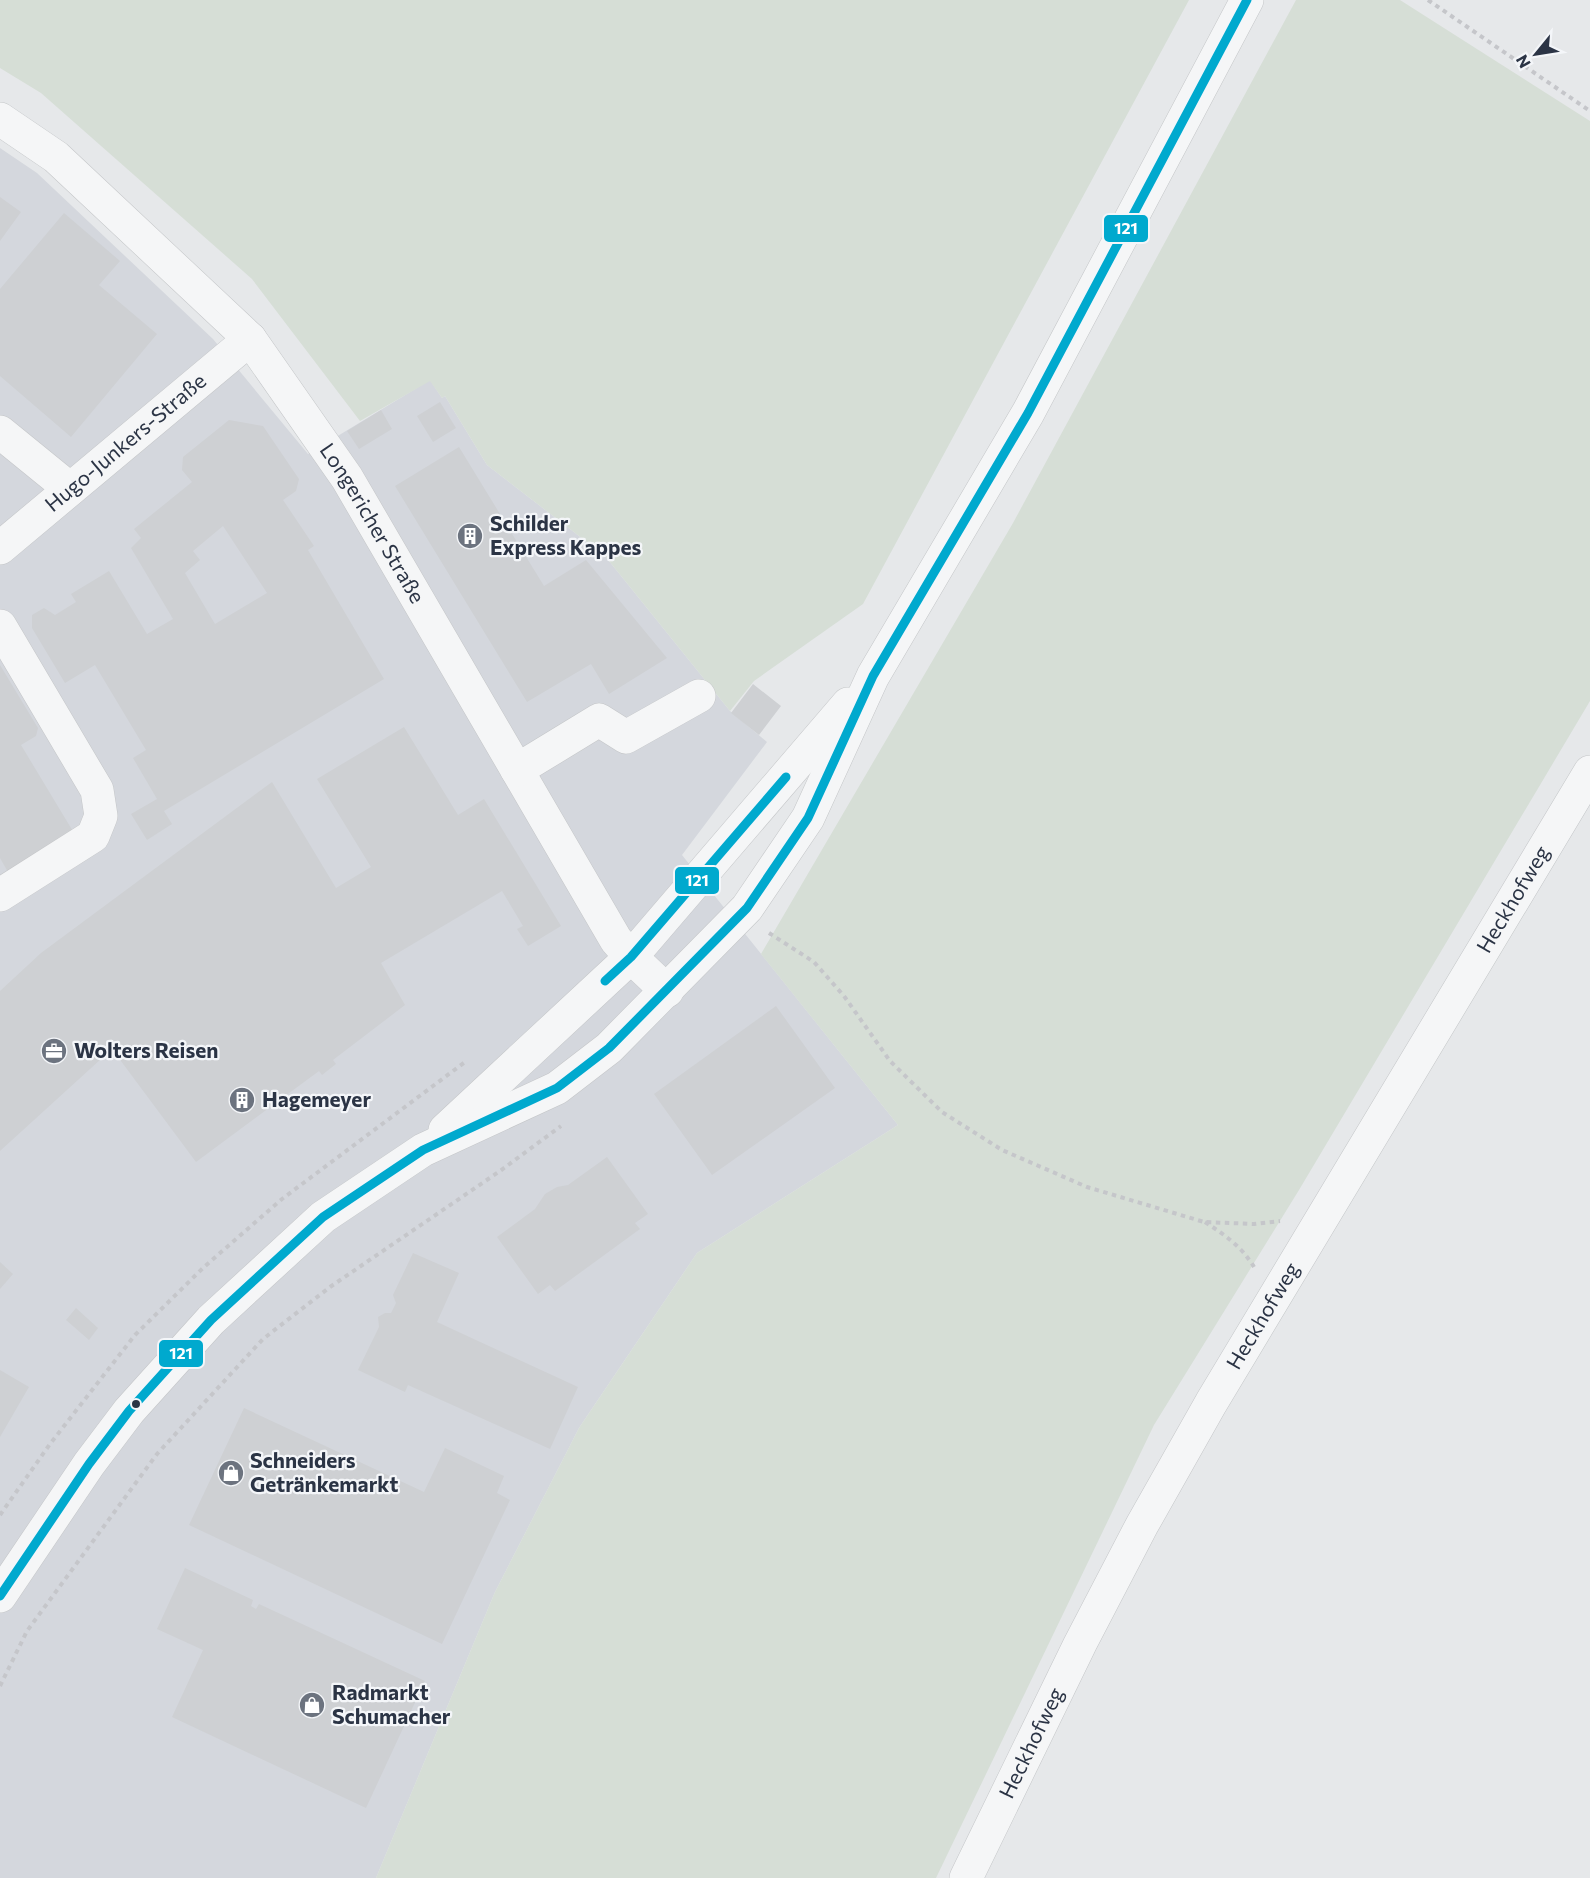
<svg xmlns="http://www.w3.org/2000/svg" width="1590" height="1878" font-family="Commissioner,sans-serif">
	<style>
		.built { fill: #d4d7dd }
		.green { fill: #d6ded6 }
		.building { fill: #ced0d3; fill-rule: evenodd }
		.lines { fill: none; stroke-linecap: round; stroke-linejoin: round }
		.minor-casing { stroke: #c4c6c8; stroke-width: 34 }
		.path { stroke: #c5c6ca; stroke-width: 4; stroke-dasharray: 4.5 4.5; stroke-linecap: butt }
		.minor { stroke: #f5f6f7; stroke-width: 33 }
		.bus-1-casing { stroke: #f4f6f9; stroke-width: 14 }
		.bus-1 { stroke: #00a9ce; stroke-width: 9 }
		.bus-dot { fill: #2b3445; stroke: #f4f6f9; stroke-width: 2 }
		.labels { text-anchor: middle; stroke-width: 4.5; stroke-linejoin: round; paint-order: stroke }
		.street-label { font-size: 21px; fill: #2b3445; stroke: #f4f6f9 }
		.poi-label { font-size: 21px; font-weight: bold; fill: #2b3445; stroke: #f4f6f9; text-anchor: start }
		.line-badge { stroke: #f4f6f9; stroke-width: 2 }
		.badge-label { font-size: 16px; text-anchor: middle; font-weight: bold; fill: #fff }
	</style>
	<rect width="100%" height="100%" fill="#e6e8ea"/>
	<path class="built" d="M0,148L37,173L213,339L308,454L430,380L442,398L445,396L487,465L605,556L730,711L767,742L682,855L898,1125L697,1253L579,1428L495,1592L376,1878H0Z"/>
	<path class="green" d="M0,0H1189L863,604L754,681L730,711L605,556L487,465L445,396L442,398L430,381L360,421L252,279L41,93L0,68Z
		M1296,0H1400L1590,121V701L1299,1190L1154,1425L936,1878H376L495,1592L579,1428L697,1253L898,1125L761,954L1013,523Z"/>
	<path class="building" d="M0,197L21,212L0,241Z
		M64,213L120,261L99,285L157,334L71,437L0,376V289Z
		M440,402L456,428L433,442L417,416Z
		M381,410L392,429L359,449L347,431Z
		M229,420L263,426L299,479L296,491L283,500L314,546L308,550L384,679L164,811L172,824L147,840L131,814L157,799L133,758L146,750L95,665L65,683L32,628V615L44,608L55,615L76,602L71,594L109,571L147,634L173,619L131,548L141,538L134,529L192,482L182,470L183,457ZM223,526L267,593L215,624L185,573L200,560L193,551Z
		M459,447L544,586L586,560L667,658L609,694L591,664L527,702L395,486Z
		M0,665L38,728L36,736L21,745L74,833L8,872L0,858Z
		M753,684L781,706L759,735L731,713Z
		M404,727L458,815L484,799L561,926L528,946L517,929L523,926L502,891L381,963L405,1005L333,1060L336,1064L322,1075L319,1071L196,1162L112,1049L0,1151V991L41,953L272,782L336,888L371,867L317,779Z
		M776,1006L835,1088L712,1175L654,1094Z
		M607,1157L648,1214L635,1223L640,1229L555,1291L550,1285L538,1294L497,1237L535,1209L545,1194L557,1187L568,1185Z
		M413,1253L459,1273L437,1322L578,1387L550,1449L408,1385L405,1392L358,1370L379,1327L378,1317L385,1313H391L396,1303L393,1295Z
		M0,1262L13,1274L0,1289Z
		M76,1308L98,1328L89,1340L66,1320Z
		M0,1370L29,1387L0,1437Z
		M244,1408L424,1492L445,1448L504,1476L497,1493L510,1500L442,1644L189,1525Z
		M185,1568L253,1600L251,1606L256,1609L259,1604L425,1681L366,1808L172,1717L203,1650L157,1629Z"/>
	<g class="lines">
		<g class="minor-casing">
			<g id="minor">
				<path id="s1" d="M0,119L56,157L250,339L347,478L616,940L631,957L667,991"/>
				<path d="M0,432L70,489"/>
				<path id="s2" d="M0,548L250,339"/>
				<path d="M0,626L97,790L101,816L93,836L0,895"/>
				<path d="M517,770L599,720L626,737L699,696"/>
				<path d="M445,1130L631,957L848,704"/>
				<path d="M0,1596L89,1464L129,1411L211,1320L323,1217L423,1150L557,1088L609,1048L747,908L808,818L873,676L1028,413L1247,0"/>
				<path id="s3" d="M966,1878L1080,1644L1142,1525L1211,1403L1590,772"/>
			</g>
		</g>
		<path class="path" d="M1428,0L1590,111
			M769,933L814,962L844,996L890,1061L942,1112L1002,1150L1087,1187L1204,1222L1254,1224L1280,1221
			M1205,1222C1225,1235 1242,1247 1254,1267
			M0,1515L50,1444L135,1335L204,1267L282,1199L465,1062
			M0,1686L27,1631L157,1454L263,1339L330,1287L500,1171L561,1126"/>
		<use href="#minor" class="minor"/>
		<g class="bus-1-casing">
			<path id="bus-1" d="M605,981L631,957L786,777
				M0,1596L89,1464L129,1411L211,1320L323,1217L423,1150L557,1088L609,1048L747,908L808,818L873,676L1028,413L1247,0"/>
		</g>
		<use href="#bus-1" class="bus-1"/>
	</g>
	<defs>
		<g id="building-disc" transform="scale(1.35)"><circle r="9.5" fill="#6c737f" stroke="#f4f6f9"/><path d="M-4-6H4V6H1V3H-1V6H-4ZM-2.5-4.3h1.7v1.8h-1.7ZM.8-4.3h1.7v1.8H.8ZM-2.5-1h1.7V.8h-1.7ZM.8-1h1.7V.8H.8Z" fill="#fff"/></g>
		<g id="office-disc" transform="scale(1.35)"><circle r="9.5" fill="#6c737f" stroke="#f4f6f9"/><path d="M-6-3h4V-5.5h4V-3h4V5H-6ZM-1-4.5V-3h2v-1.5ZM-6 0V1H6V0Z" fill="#fff"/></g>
		<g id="shop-disc" transform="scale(1.35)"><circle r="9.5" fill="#6c737f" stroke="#f4f6f9"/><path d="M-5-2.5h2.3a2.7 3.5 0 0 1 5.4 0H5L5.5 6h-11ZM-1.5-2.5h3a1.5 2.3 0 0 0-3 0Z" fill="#fff"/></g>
	</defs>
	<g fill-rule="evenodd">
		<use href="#building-disc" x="470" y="536"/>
		<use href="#office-disc" x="54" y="1051"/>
		<use href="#building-disc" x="242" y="1100"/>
		<use href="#shop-disc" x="231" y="1473"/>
		<use href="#shop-disc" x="312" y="1705"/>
	</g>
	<circle class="bus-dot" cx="136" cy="1404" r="5"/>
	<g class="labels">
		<g class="street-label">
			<text dy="7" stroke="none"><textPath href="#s2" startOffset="164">Hugo-Junkers-Straße</textPath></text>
			<text dy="7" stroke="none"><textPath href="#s1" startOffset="555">Longericher Straße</textPath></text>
			<text dy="7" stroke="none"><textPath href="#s3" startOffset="1122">Heckhofweg</textPath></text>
			<text dy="7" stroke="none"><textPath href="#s3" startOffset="636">Heckhofweg</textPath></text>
			<text dy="7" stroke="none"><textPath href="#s3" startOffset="150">Heckhofweg</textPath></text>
		</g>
		<g class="poi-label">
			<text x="490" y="531">Schilder<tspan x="490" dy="24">Express Kappes</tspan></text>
			<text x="74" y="1058">Wolters Reisen</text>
			<text x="262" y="1107">Hagemeyer</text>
			<text x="250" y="1468">Schneiders<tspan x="250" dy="24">Getränkemarkt</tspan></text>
			<text x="332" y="1700">Radmarkt<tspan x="332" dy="24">Schumacher</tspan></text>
		</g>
	</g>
	<g class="line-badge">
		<rect x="1103" y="214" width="46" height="29" rx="6" fill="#00a9ce"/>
		<rect x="674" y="866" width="46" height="29" rx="6" fill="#00a9ce"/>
		<rect x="158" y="1339" width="46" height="29" rx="6" fill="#00a9ce"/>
	</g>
	<g class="badge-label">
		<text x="1126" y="234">121</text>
		<text x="697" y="886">121</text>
		<text x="181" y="1359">121</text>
	</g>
	<g transform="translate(1536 54) rotate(240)" stroke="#f4f6f9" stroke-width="4.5" paint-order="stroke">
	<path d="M0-4.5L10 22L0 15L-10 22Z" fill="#2b3445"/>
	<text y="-9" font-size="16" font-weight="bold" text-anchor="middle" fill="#2b3445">N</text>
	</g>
</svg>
